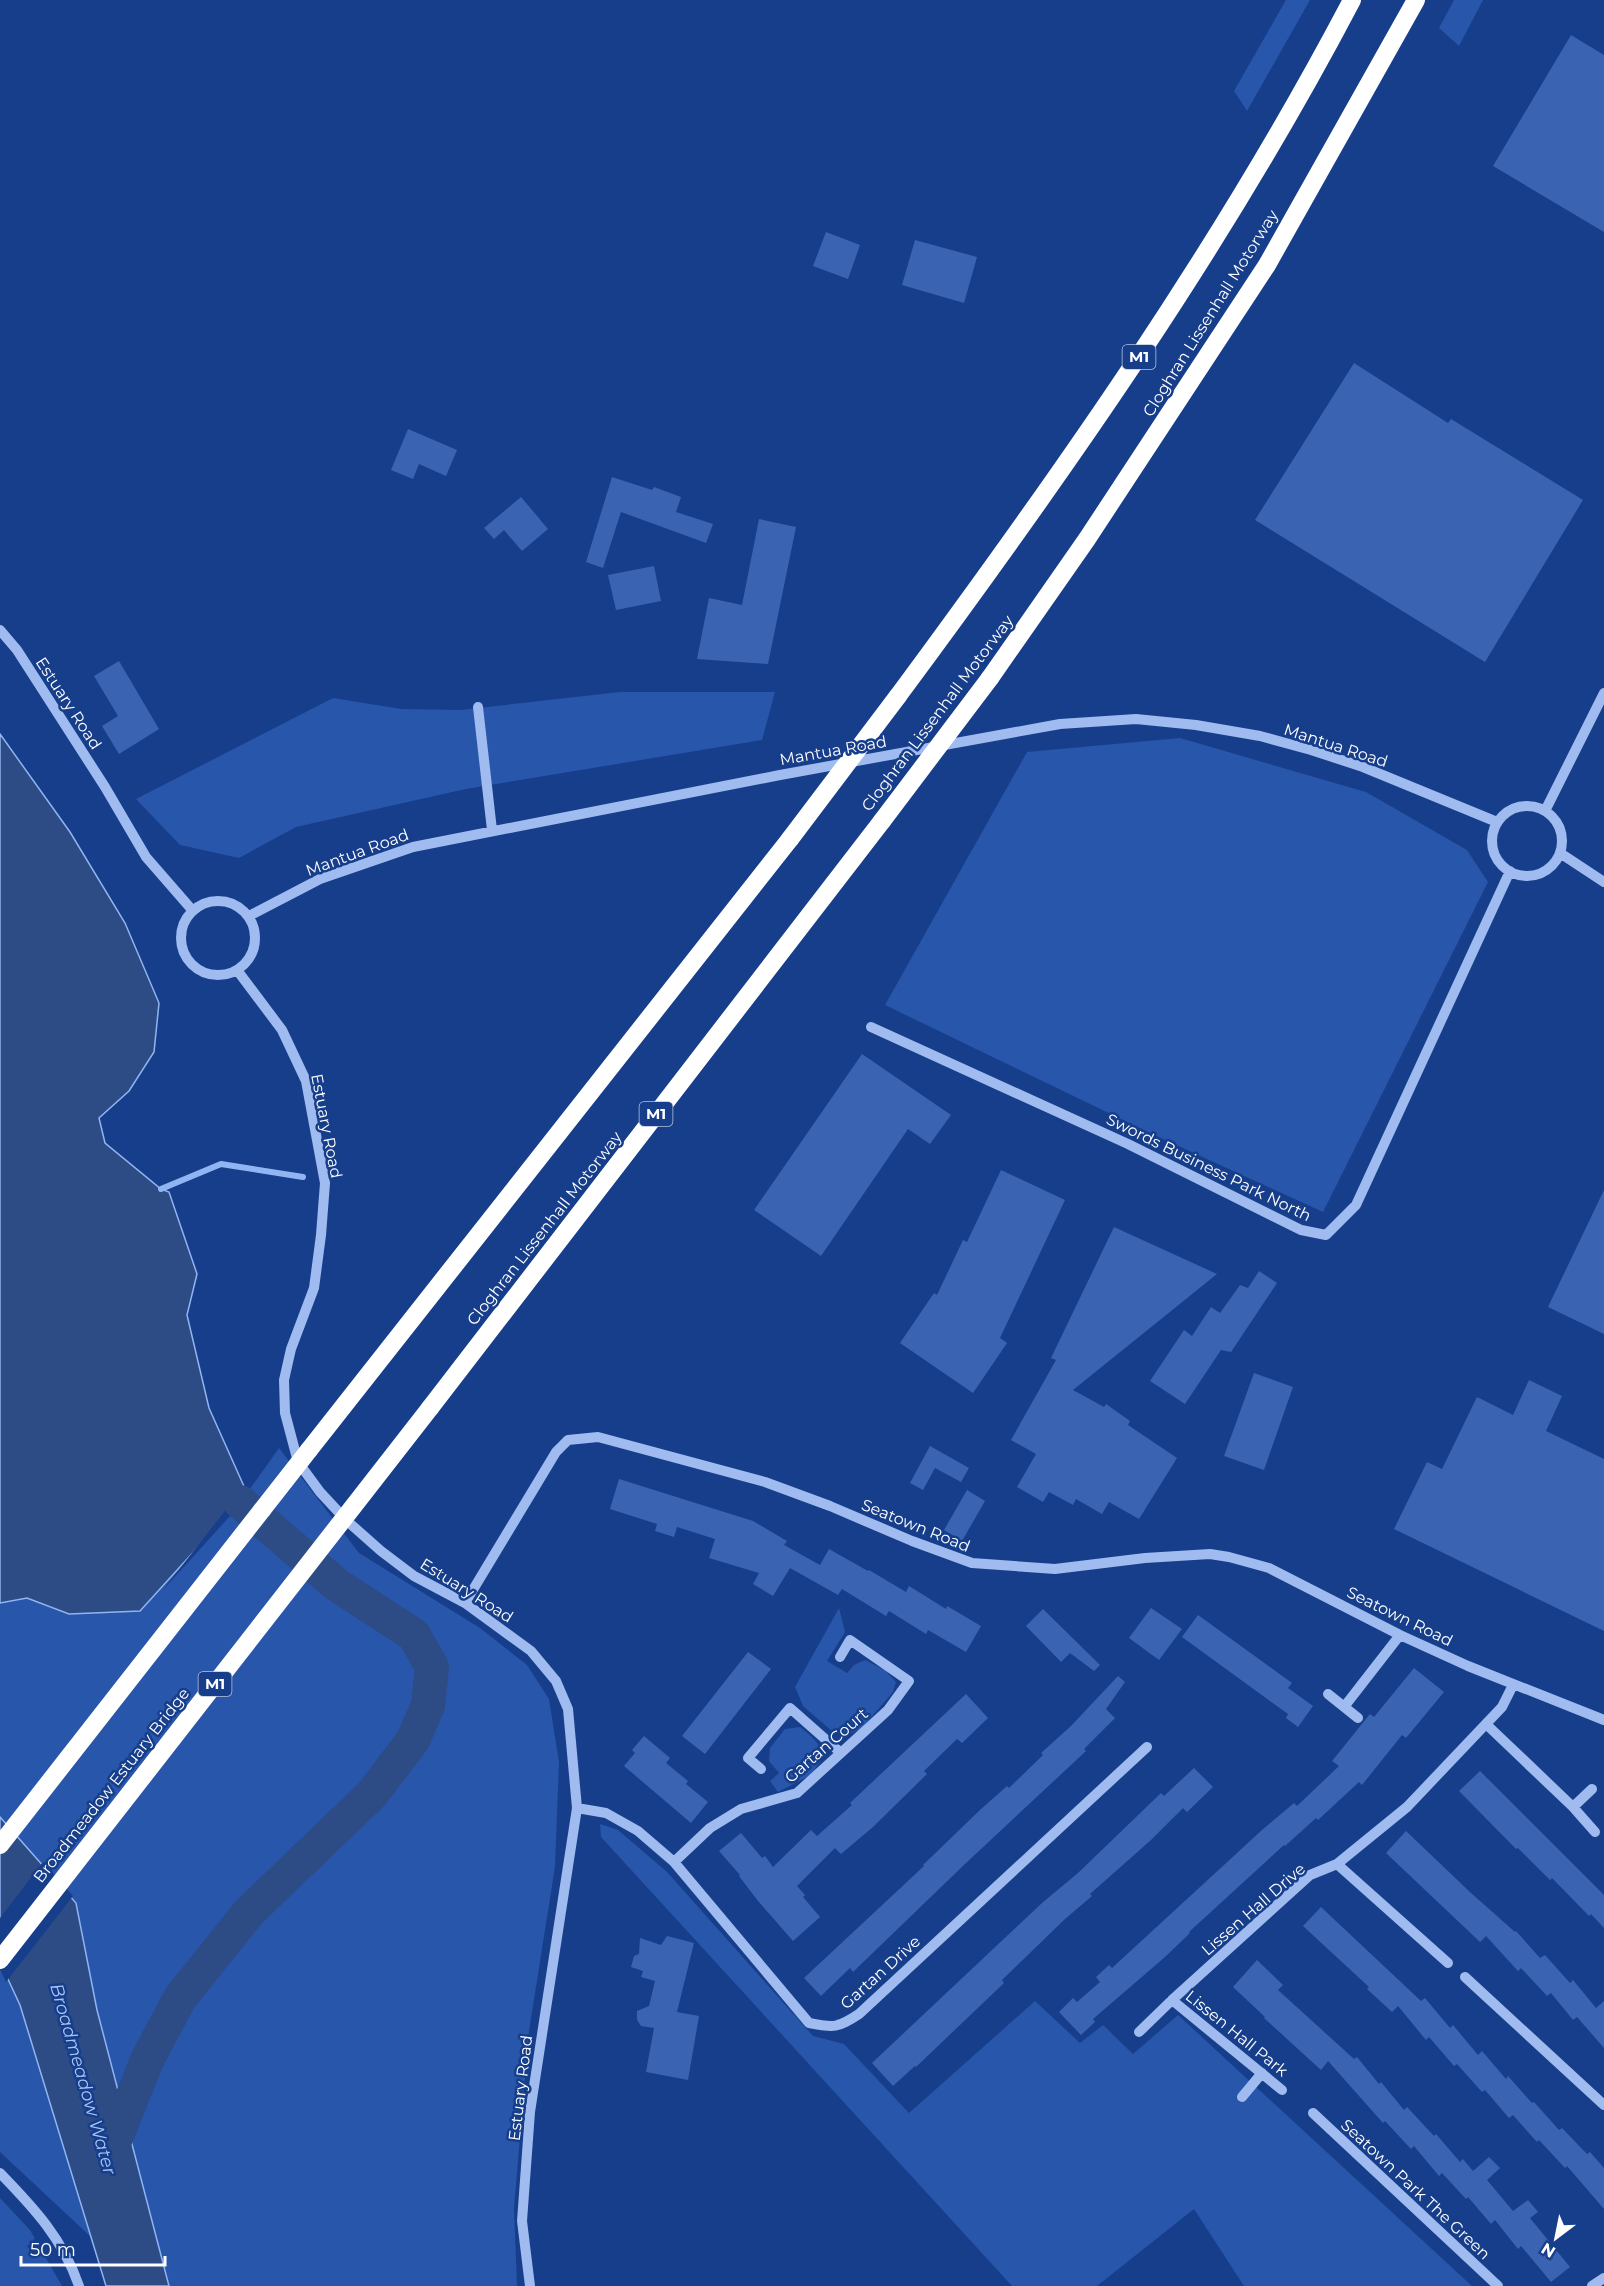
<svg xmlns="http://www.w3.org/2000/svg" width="1604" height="2286" font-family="Montserrat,sans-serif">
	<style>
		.green { fill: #2856aa }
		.water { fill: #2d4b84; stroke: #91b5f2; stroke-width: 1.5 }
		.pier { fill: #163e8b }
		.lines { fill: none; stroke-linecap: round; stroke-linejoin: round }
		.stream { stroke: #91b5f2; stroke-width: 6 }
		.river { stroke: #2d4b84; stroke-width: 34 }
		.building { fill: #3a64b2 }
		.minor { stroke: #9fbbef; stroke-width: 10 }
		.highway { stroke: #fff; stroke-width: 18 }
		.highway-bridge { stroke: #fff; stroke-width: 18 }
		.labels { text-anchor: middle; stroke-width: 5; stroke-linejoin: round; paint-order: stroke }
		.shield { fill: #163e8b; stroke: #b9c5dc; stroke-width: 1.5 }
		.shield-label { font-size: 15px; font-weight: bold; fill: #fff }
		.street-label { font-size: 16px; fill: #fff; stroke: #163e8b }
		.water-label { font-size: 18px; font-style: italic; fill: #aac6f6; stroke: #163e8b }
	</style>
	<rect width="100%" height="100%" fill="#163e8b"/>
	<path class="green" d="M1286,0H1310L1247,111L1234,91Z
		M1454,0H1483L1459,46L1439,28Z
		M620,692H775L762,740L466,789L296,827L239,858L180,845L136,799L333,698L401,709L460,710Z
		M1180,738L1366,792L1467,850L1488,882L1323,1212L1150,1133L885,1005L1027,752Z
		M279,1448L359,1553L480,1628L527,1665L549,1699L559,1762L555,1867L529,2031L514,2208L517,2286H169L97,2010L76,1903L0,1817V1603L27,1598L69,1614L247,1493Z
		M839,1608L845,1632L827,1661L847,1673L854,1665L865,1660L885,1670L896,1682L893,1692L861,1729L847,1735L833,1732L803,1706L795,1687Z
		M800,1727C811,1736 820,1742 823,1757L811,1775L778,1792L770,1781L779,1773L769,1761L770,1748L785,1729Z
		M600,1824L618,1830L667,1872L813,2036L844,2044L909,2113L1035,2001L1080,2043L1103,2025L1133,2054L1178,2015L1472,2286H1244L1194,2209L1097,2286H1012L601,1837Z
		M0,1962L20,2005L91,2237L0,2152Z
		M0,2198L30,2230L62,2286H0Z"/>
	<path class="water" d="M0,734L70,832L125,923L159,1003L154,1052L129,1091L99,1118L105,1143L161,1189L169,1192L197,1274L187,1315L209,1408L247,1493L140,1611L69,1614L27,1598L0,1603Z
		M0,1817L76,1903L97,2010L169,2286H106L20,2005L0,1962Z"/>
	<path class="pier" d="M246,1484L249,1495L163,1590Z
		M43,1862L73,1896L6,1982L0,1969V1918Z"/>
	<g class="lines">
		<path class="stream" d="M161,1189L221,1164L303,1177"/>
		<path class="river" d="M108,2158L147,2060L180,1998L249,1912L372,1794L413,1740L428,1705L432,1667L414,1635L337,1585L240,1502"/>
	</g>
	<path class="building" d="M1571,35L1604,55V232L1493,166Z
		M826,232L860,245L848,279L813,266Z
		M915,240L977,257L964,303L902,285Z
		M1354,363L1448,423L1451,419L1583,500L1485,662L1255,520Z
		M408,429L457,450L446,476L419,464L413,479L391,470Z
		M612,477L652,490L654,487L681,497L676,512L713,524L706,543L621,512L603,568L586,562Z
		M521,497L548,529L522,551L504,530L494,539L484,528Z
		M759,519L796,527L768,664L697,659L709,598L742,605Z
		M654,566L661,601L616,610L608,575Z
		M119,661L159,729L119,754L102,726L118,716L94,676Z
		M862,1054L951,1115L930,1144L908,1129L821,1256L754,1210Z
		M1001,1170L1065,1200L1000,1338L1007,1343L973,1393L900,1343L934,1293L937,1295L963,1240L967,1242Z
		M1604,1190V1334L1548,1307Z
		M1114,1227L1217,1274L1073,1390L1104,1407L1106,1404L1130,1421L1128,1425L1177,1458L1139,1519L1109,1502L1102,1514L1076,1499L1073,1505L1049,1492L1043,1502L1017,1487L1036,1454L1011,1440L1056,1360L1051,1358Z
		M1259,1271L1277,1283L1231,1352L1221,1350L1185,1404L1150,1381L1184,1330L1192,1336L1211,1307L1220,1313L1240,1285L1248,1288Z
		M1254,1373L1293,1387L1264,1470L1224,1456Z
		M1529,1380L1562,1396L1546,1431L1604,1459V1631L1394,1529L1427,1462L1442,1469L1477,1397L1513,1415Z
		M930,1446L969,1468L961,1482L935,1468L923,1490L910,1483Z
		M619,1479L753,1521L787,1541L784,1545L820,1565L829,1549L868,1571L869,1570L906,1592L909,1586L946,1609L947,1606L981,1626L966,1652L928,1630L926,1634L889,1611L886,1616L842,1589L838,1595L790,1568L773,1596L753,1584L759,1573L709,1558L715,1539L677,1527L674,1537L655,1531L657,1524L610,1509Z
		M967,1490L985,1501L962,1541L944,1530Z
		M1151,1608L1182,1629L1159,1660L1129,1638Z
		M1043,1609L1100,1665L1094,1671L1070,1653L1061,1662L1026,1626Z
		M1198,1615L1292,1683L1288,1688L1313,1706L1298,1727L1286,1718L1288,1714L1182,1637Z
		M748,1652L771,1669L705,1754L682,1736Z
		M1414,1668L1444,1692L1406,1738L1402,1735L1362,1785L1359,1782L1318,1820L1316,1818L1285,1846L1284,1845L1189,1932L1190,1933L1165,1957L1093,2019L1095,2022L1081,2035L1059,2012L1073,1998L1077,2002L1100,1982L1096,1977L1109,1965L1112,1968L1262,1830L1294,1803L1297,1806L1339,1766L1332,1761L1370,1714L1374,1717Z
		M1118,1676L1125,1682L1106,1709L1115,1718L1084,1749L1086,1751L966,1863L853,1972L850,1968L821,1996L804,1978L924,1866L923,1865L980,1810L1007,1786L1009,1788L1043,1755L1041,1753L1071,1726Z
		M966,1694L988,1718L962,1743L957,1739L924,1771L927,1774L873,1827L841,1854L835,1848L797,1886L805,1895L803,1897L820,1917L793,1941L758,1901L739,1876L740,1875L719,1851L741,1833L762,1858L765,1856L773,1867L811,1830L817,1836L852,1805L850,1803Z
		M644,1736L670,1758L666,1763L688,1781L686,1784L708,1802L691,1823L624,1766L635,1753L632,1750Z
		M1194,1768L1213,1787L1187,1812L1183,1808L1151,1840L1090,1894L1092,1896L1065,1919L1002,1980L1004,1983L916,2067L915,2066L893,2086L872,2063L1042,1903L1078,1873L1161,1793L1164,1796Z
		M1480,1771L1604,1895V1928L1591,1914L1589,1916L1552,1878L1550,1880L1518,1848L1516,1849L1459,1791Z
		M1406,1831L1471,1893L1515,1932L1516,1931L1540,1958L1545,1955L1570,1983L1573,1980L1596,2008L1604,2001V2048L1577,2017L1573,2020L1551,1993L1547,1996L1521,1968L1518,1971L1486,1936L1480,1942L1386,1853Z
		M1321,1907L1421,2001L1425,1998L1450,2028L1453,2025L1478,2055L1482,2051L1506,2079L1508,2076L1532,2103L1534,2102L1559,2130L1562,2128L1587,2154L1590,2152L1604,2168V2209L1567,2166L1565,2168L1539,2140L1537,2142L1513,2115L1509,2118L1485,2090L1482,2092L1457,2064L1454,2066L1429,2037L1426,2040L1398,2006L1392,2012L1367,1989L1369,1987L1303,1926Z
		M667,1936L694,1943L677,2012L699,2016L688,2080L646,2072L654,2028L641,2026L637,2020V2011L649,2006L655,1981L641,1977L643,1971L631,1967L634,1956L639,1954L640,1938L661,1945Z
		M1257,1960L1283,1985L1278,1990L1354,2059L1357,2057L1379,2084L1381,2082L1404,2110L1407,2107L1434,2136L1436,2134L1460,2162L1463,2159L1473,2171L1489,2157L1500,2168L1487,2180L1513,2211L1528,2200L1538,2212L1530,2218L1570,2267L1551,2282L1521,2246L1518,2249L1495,2220L1491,2224L1468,2197L1466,2199L1442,2173L1439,2176L1414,2146L1411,2149L1385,2121L1383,2123L1328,2061L1321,2070L1264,2018L1265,2017L1233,1987Z"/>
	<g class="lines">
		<path class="minor" d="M0,630L17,650L105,787L146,857L193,911
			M478,707L492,830
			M1492 841a35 35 0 1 1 70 0a35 35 0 1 1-70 0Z
			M1545,811L1604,693
			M1560,853L1604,882
			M181 938a37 37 0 1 1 74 0a37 37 0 1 1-74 0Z
			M249,916L320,879L413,847L780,775L1060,724L1136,719L1196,725L1260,736L1311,750L1363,767L1497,822
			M237,970L282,1030L306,1081L325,1183L321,1235L314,1288L291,1349L284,1380L285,1413L298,1462L320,1492L346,1520L381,1551L414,1576L465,1603L531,1651L556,1681L568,1709L577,1808L530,2112L522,2221L530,2286
			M871,1027L1128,1144L1301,1230L1326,1235L1356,1205L1510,871
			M465,1603L556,1452L568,1440L598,1437L765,1482L830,1506L912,1541L972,1563L1055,1569L1145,1558L1210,1554L1229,1557L1269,1568L1400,1635L1468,1666L1604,1720
			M1328,1694L1358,1718
			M1344,1707L1400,1635
			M1487,1725L1573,1807L1595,1832
			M761,1769L748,1758L790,1708L841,1753
			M1573,1807L1592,1789
			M577,1808L606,1813L638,1831L674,1862L809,2023C834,2028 838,2028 859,2014L1147,1747
			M674,1862L710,1828L741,1809L797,1793L888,1710L909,1681L850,1640L840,1657
			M1337,1864L1448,1963
			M1465,1977L1604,2105
			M1172,2000L1282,2090
			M1139,2032L1172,2000L1310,1875L1337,1864L1407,1807L1502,1707L1513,1685
			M1242,2097L1262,2073
			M1313,2113L1498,2286
			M0,2173C34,2208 63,2239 79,2286
			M1592,2286L1604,2278"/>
		<path class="highway" d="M990,678L1087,539L1267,265L1416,0
			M898,696C1063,473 1223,246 1352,0
			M430,1408L882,821
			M309,1450L790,839
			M0,1845L262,1510"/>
		<path class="highway-bridge" d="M882,821L990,678
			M790,839L898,696
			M262,1510L309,1450
			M0,1960L430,1408"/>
	</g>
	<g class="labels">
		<g class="shield">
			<rect x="1122.5" y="345" width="33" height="24" rx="4.5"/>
			<rect x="639.5" y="1102" width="33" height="24" rx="4.5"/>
			<rect x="198.5" y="1672" width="33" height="24" rx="4.5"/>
		</g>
		<g class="shield-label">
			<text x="1139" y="362">M1</text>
			<text x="656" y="1119">M1</text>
			<text x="215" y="1689">M1</text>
		</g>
		<g class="street-label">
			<text transform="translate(1210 313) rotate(-58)" y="6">Cloghran Lissenhall Motorway</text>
			<text transform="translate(69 703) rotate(57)" y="6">Estuary Road</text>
			<text transform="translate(937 713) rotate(-53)" y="6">Cloghran Lissenhall Motorway</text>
			<text transform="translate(1336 745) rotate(18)" y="6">Mantua Road</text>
			<text transform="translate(833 750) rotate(-10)" y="6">Mantua Road</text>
			<text transform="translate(357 852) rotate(-20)" y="6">Mantua Road</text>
			<text transform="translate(327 1126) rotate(79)" y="6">Estuary Road</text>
			<text transform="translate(1209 1167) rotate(26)" y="6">Swords Business Park North</text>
			<text transform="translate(544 1228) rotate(-52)" y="6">Cloghran Lissenhall Motorway</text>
			<text transform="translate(916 1525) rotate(22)" y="6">Seatown Road</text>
			<text transform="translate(467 1590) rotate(32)" y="6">Estuary Road</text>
			<text transform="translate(1400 1616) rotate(26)" y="6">Seatown Road</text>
			<text transform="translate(826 1745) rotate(-41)" y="6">Gartan Court</text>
			<text transform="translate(111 1785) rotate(-52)" y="6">Broadmeadow Estuary Bridge</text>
			<text transform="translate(1253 1909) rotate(-41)" y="6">Lissen Hall Drive</text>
			<text transform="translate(880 1972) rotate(-42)" y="6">Gartan Drive</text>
			<text transform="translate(1237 2033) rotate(39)" y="6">Lissen Hall Park</text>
			<text transform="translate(520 2088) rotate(-83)" y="6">Estuary Road</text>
			<text transform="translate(1416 2189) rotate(43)" y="6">Seatown Park The Green</text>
		</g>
		<g class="water-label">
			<text transform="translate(83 2079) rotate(74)" y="6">Broadmeadow Water</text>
		</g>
	</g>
	<g transform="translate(1556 2238) rotate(212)" stroke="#163e8b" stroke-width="4.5" paint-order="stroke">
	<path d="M0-4.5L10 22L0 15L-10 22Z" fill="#ffffff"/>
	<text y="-9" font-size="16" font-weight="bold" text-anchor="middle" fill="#ffffff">N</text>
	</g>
	<path d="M21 2256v9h144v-9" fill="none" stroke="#ffffff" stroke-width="3"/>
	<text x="30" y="2256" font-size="18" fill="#ffffff" stroke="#163e8b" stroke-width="4.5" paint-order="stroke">50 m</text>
</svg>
